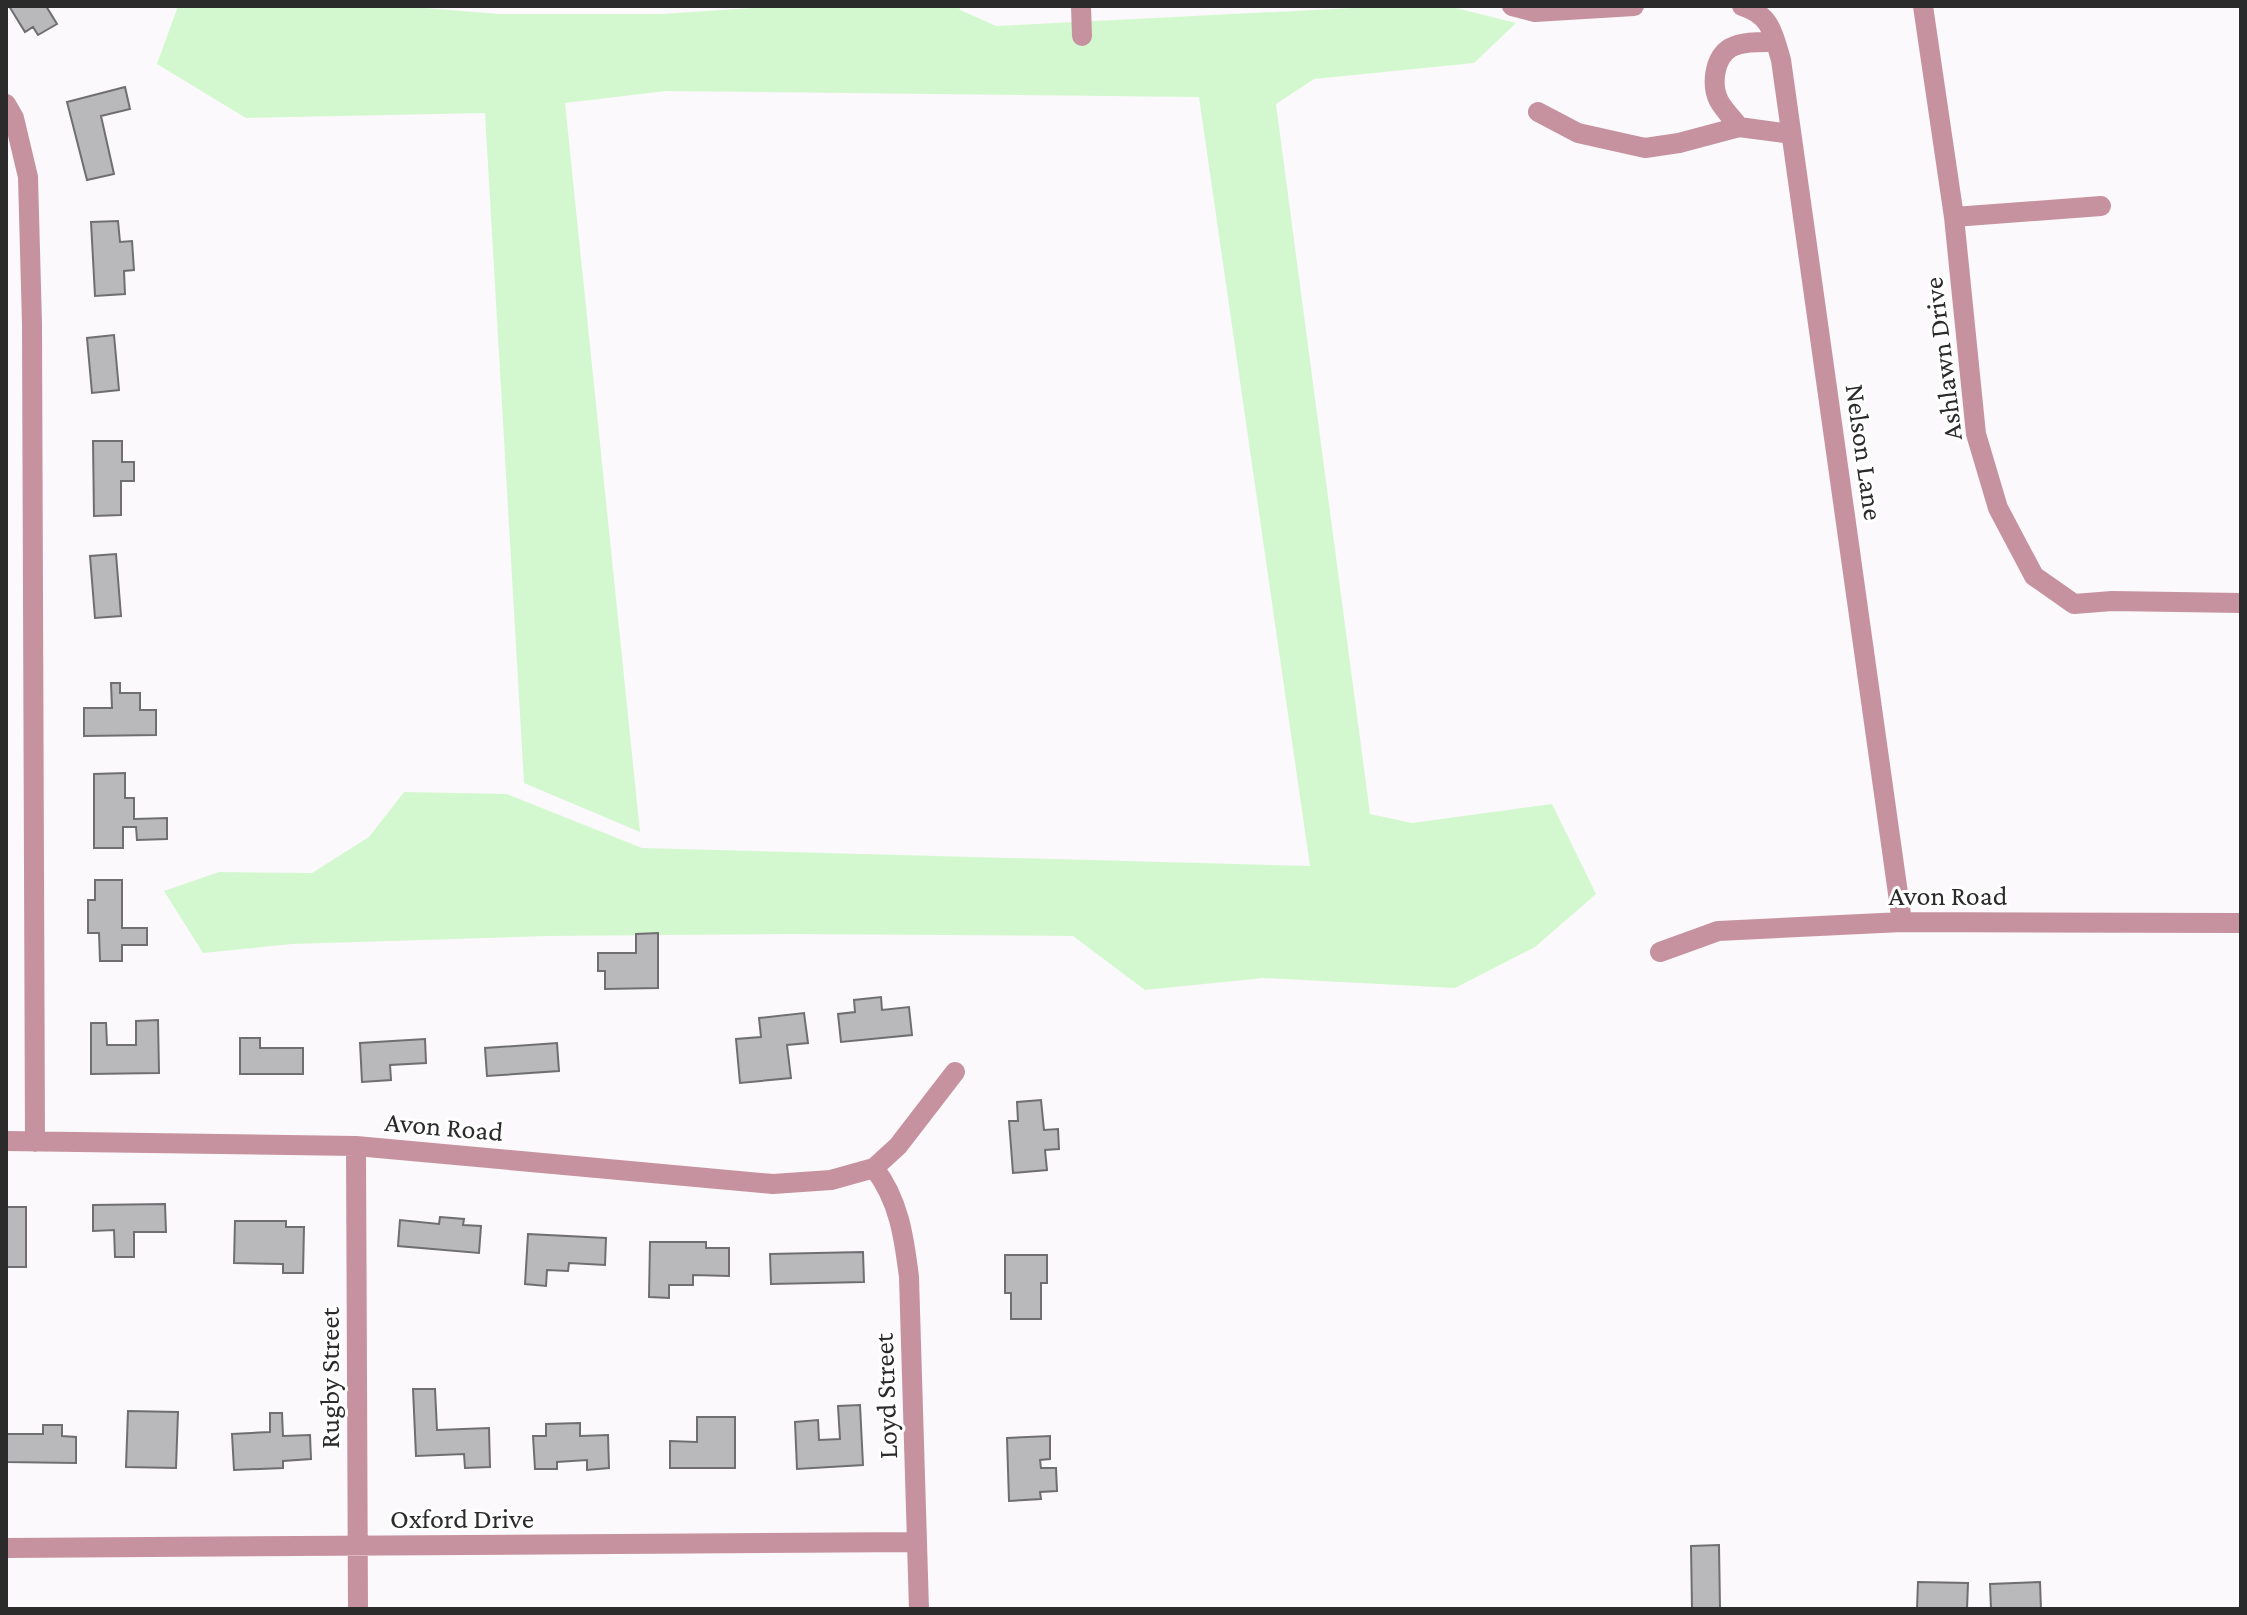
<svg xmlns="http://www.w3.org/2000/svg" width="2247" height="1615" font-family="'Crimson Pro',serif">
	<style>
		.green { fill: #d3f8cf }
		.building { fill: #b9b9bc; stroke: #6f6e71; stroke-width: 2 }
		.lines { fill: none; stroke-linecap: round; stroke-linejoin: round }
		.minor { stroke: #c7929f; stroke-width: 20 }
		.labels { text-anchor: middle; stroke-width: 6; stroke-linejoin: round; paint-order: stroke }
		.street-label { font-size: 28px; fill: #2b2b2c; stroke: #fff }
	</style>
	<rect width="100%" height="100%" fill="#fbf9fb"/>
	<path class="green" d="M178,6H400L499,14H661L783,6H959L960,10L996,26L1392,6H1448L1516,23L1474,63L1314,79L1276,104L1370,814L1412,823L1552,804L1596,894L1535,947L1455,988L1263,978L1145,990L1073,936L790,934L547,936L292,944L203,953L164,891L219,872L312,873L369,837L404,792L507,794L642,848L1310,866L1199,97L666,91L565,103L640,832L524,783L485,113L246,118L157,64Z"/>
	<path class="building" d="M9,6H46L57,24L38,35L33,27L25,32Z
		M125,87L130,109L101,116L114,174L87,180L67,102Z
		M118,221L120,242L132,241L134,270L124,271L125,294L95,296L91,222Z
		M114,335L119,390L92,393L87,338Z
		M93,441H122V462H134V481H121V515L94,516Z
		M116,554L121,616L95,618L90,556Z
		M111,683H120V693H140V710H156V735L84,736V708H112Z
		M125,773V798H134V819L167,818V839L137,840L136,827H123V848H94V774Z
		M95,880H122V928H147V945H122V961H100L99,933H88V900H95Z
		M658,933V988L605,989V971H598V953H636V934Z
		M881,997L882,1010L909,1007L912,1035L841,1042L838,1014L855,1012L854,1000Z
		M804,1013L808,1043L787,1045L791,1078L740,1083L736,1039L761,1037L759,1018Z
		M158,1020L159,1073L91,1074V1023H106L107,1045H136V1021Z
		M240,1038H260V1048H303V1074H240Z
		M425,1039L426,1063L390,1065L391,1080L362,1082L360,1043Z
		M557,1043L559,1071L487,1076L485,1048Z
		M1041,1100L1044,1130L1058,1129L1059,1149L1045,1150L1047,1170L1013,1173L1009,1121H1018L1017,1102Z
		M6,1201V1207H26V1267H6Z
		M165,1204L166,1232H134V1257H115L114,1230L93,1231V1205Z
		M440,1217L464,1219L463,1225L481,1226L479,1253L398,1246L400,1220L439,1224Z
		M235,1221H286V1227H304L303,1273H283V1264L234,1263Z
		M528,1234L606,1238L605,1265L569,1263L568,1271L547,1270L546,1286L525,1284Z
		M650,1242H706V1248H729V1276L693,1275V1285H669V1298L649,1297Z
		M863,1252L864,1282L771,1284L770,1254Z
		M1005,1255H1047V1283H1041V1319H1011V1293H1005Z
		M413,1389H435L437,1430L489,1428L490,1467L465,1468L464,1454L416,1456Z
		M860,1405L863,1465L797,1469L795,1422L818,1420L819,1440L840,1439L838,1406Z
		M128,1411L178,1412L176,1468L126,1467Z
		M270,1413H282L283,1436L310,1435L311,1459L283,1461V1468L234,1470L232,1434L270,1432Z
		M697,1417H735V1468H670V1441L697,1442Z
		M580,1423V1436L608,1435L609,1468L587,1470V1460L557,1462V1469H535L533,1436H546V1424Z
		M43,1425H62V1436L76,1437V1463L6,1462L7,1434H43Z
		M1050,1436V1459L1040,1460L1041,1468H1056L1057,1491L1040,1492L1041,1499L1009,1501L1007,1438Z
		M1719,1545L1720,1609H1692L1691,1546Z
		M1918,1582L1968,1583L1967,1609H1917Z
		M2040,1582L2041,1609H1991L1990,1584Z"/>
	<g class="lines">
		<path class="minor" d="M1081,6L1082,36
			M1512,6L1535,12L1634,6
			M1742,6C1771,15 1773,33 1781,60L1902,922
			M1923,6L1954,217L1976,434L1998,508L2034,576L2074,604L2112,601L2241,603
			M6,104L14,118L28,177L32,324L35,1142
			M1538,112L1578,133L1645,148L1679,143L1739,127L1791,134
			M1739,127C1733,119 1724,110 1719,101C1711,85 1714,58 1730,48C1743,41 1761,42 1775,42
			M1954,217L2101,206
			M1660,952L1718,931L1902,922L2241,923
			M6,1141L356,1146L773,1184L831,1180L874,1168C899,1200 904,1237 909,1277L919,1609
			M356,1146L358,1609
			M874,1168L898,1146L955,1072
			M6,1548L917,1542"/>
	</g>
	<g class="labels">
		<g class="street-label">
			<text transform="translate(1942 359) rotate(-97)" y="10">Ashlawn Drive</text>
			<text transform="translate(1865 452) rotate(82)" y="10">Nelson Lane</text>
			<text x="1948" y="905">Avon Road</text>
			<text transform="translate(444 1126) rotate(5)" y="10">Avon Road</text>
			<text transform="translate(329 1378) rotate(-90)" y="10">Rugby Street</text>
			<text transform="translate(885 1396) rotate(-92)" y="10">Loyd Street</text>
			<text x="462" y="1528">Oxford Drive</text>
		</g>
	</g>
	<rect width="2247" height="1615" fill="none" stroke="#2b2b2c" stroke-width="16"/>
</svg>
